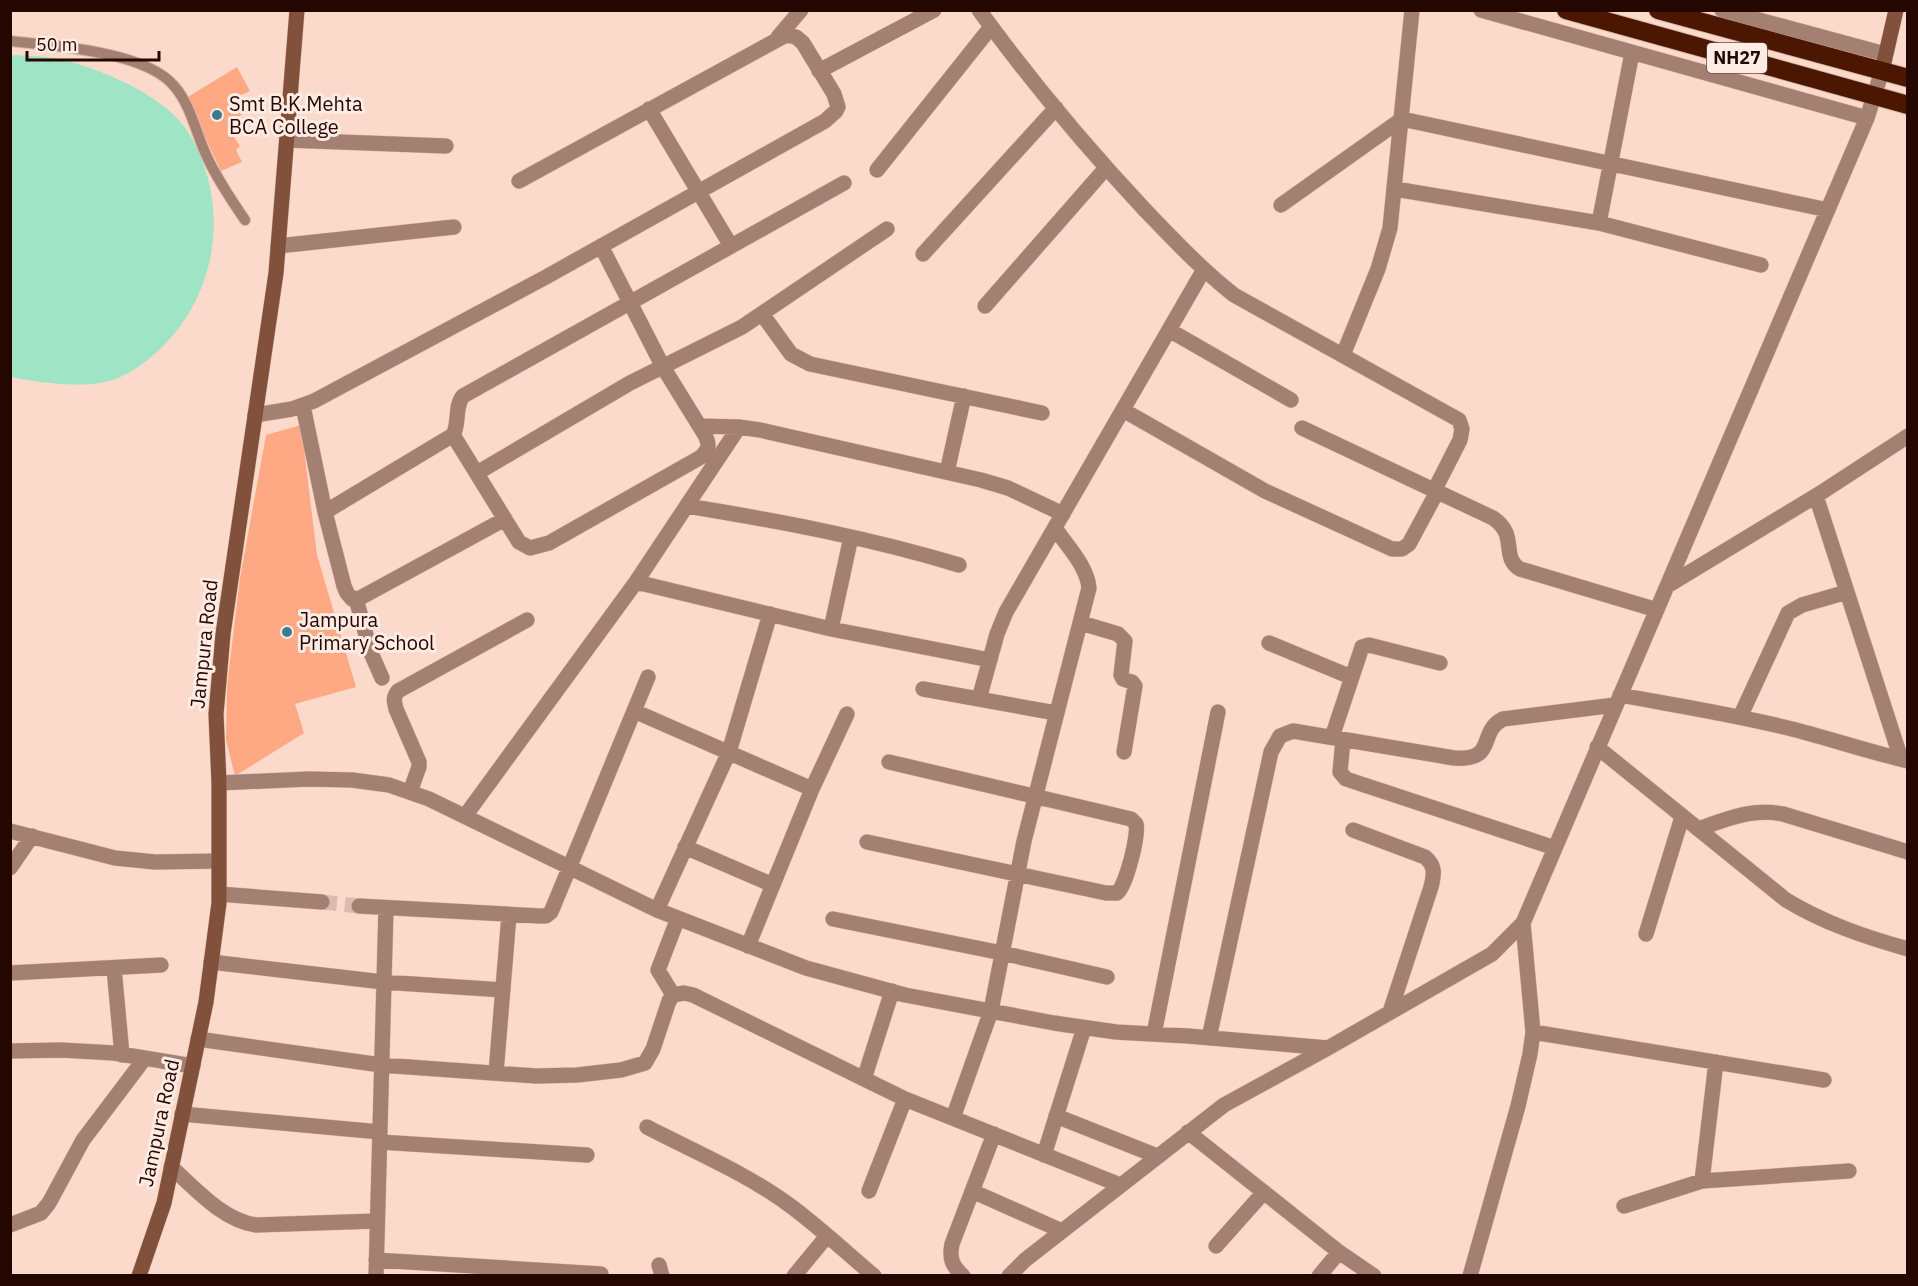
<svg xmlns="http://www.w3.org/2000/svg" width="1918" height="1286" font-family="'IBM Plex Sans',sans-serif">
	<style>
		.green { fill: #9fe4c5 }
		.building { fill: #fea983 }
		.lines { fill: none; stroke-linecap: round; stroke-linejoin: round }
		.street-tunnel { stroke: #dcbaad; stroke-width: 15; stroke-dasharray: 15 8; stroke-linecap: butt }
		.lane-casing { stroke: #d9b8ab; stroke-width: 12 }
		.street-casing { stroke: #d9b8ab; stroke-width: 16 }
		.secondary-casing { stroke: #d9b8ab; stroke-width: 16 }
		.highway-casing { stroke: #d9b8ab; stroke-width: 20 }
		.lane { stroke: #a38071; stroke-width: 10 }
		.street { stroke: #a38071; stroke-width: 15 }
		.secondary { stroke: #82513c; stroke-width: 15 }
		.highway { stroke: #4b1700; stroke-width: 18 }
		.poi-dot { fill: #3e7b91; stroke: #fdebe4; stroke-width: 2 }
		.labels { text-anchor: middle; stroke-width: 6; stroke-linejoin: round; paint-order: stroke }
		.shield { fill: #fdebe4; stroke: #654c44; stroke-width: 1.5 }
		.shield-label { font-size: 18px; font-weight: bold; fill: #240800 }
		.poi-label { font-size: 20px; fill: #240800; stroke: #fdebe4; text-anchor: start }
		.street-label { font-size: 20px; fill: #240800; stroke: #fdebe4 }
	</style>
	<rect width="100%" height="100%" fill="#fcdacb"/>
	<path class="green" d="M17,55C29,56 41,56 53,58C92,65 146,88 175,116C188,129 197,146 203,163C227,228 210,302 159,350C147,361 133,372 118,378C90,390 40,383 11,377L10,56Z"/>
	<path class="building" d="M237,67L250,91L239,96L248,110L234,120L243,133L234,137L240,146L236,150L242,162L221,171L186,98Z
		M301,425L317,555L356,687L295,704L304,733L235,776L226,740L227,686L240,578L266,435Z"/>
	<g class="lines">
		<path class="street-tunnel" d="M322,902L359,906"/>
		<g class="lane-casing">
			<path id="lane" d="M10,41C54,46 146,51 175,87C192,107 197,138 209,161C219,182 232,201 245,220"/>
		</g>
		<g class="street-casing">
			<path id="street" d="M979,10C1030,80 1086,147 1145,210C1174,240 1201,269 1234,295L1459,420L1462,429L1460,440L1435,489
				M1481,10L1867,118
				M1722,10L1885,54
				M778,37L801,10
				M819,71L934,10
				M649,109L731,246
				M287,140L446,146
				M877,170L991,27
				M1395,189L1599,223L1761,265
				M1281,205L1402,119L1828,210
				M1599,223L1632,53
				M278,246L454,227
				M923,254L1056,108
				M985,306L1106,168
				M762,314L791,354L810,364L1042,413
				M1169,330L1291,400
				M1343,355L1378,269L1390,228L1412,10
				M303,406L325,512L344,586L347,593L352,599L360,598L505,519
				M1123,410L1265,491L1392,549H1402L1409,544L1438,490
				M255,415L292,409L314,401L546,277L825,121L836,111L838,107L834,94L803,43L796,37L786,35L519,181
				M700,426L739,427L760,430L981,480L1008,488L1063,514
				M1302,428L1493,518C1499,522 1503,526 1506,533C1511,546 1506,561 1520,569L1657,610
				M453,435L519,542L530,548L549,543L701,457C709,449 710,445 705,435L663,367L601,246
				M947,472L964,396
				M477,473L630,383L742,327L887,229
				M1816,496L1901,759
				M687,506C779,521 870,538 959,565
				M325,512L453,435C460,423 454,407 463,396L844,183
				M636,582L831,629L990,660
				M1667,586L1819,494L1908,436
				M356,599L371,653L382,678
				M1081,623L1118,634L1125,641L1121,675L1123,679L1132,682L1135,686L1124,752
				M831,629L851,537
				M1269,643L1351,677
				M923,689L1056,713
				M1620,695C1679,706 1738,715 1796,730C1834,740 1870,752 1908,761
				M979,699L997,634L1006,612L1203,271
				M634,711L812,789
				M1740,717L1788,613L1802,605L1847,592
				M1332,737L1362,647L1369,645L1440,663
				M1343,740L1340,772L1346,779L1555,848
				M1597,747L1786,900C1824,923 1865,937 1908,949
				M219,783L309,779L352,780L389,785L429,799L657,910L806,968L905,995L1054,1023L1116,1032L1188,1036L1328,1048
				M410,792L419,767V762L396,709C394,701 393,697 398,691L527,620
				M465,816L636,582L739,427
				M1698,829C1728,819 1750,808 1783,814L1908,852
				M1353,830L1425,857C1436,866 1434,875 1431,887L1390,1012
				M10,831L115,858L155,862L219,861
				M867,842L1106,893H1117C1126,886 1139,835 1136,824L1131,819L889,762
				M685,847L773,885
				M10,868L32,836
				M219,894L322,902
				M359,906L540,916H546L551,912L648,677
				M657,910L729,752L770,614
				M833,919L1002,953L1107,977
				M1646,934L1682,817
				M748,946L812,789L847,714
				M211,962L383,982L503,990
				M114,968L122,1055
				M10,973L161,965
				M673,995L658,970L678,918
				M1533,1032L1824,1080
				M1154,1034L1218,712
				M1209,1038L1271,752L1280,736L1293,731L1454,758C1498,761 1477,732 1503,719L1615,705
				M198,1039L381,1065L536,1076L577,1075L621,1070L645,1063L653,1049L669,1001L673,995L684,993L693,995L905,1099L1120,1185
				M10,1051L61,1050L114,1053L193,1066
				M496,1073L509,915
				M864,1079L892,991
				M182,1114L380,1132
				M1056,1116L1157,1156
				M953,1118L991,1011L1024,841L1089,588C1087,566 1067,546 1055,528
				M647,1127C695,1152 748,1174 792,1207C820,1228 847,1253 874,1276
				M1188,1132L1339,1252L1374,1276
				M380,1142L587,1155
				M1044,1155L1084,1028
				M171,1167C196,1189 222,1220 256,1225L377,1221
				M1702,1181L1716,1062
				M869,1191L905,1099
				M972,1191L1062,1231
				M1624,1206L1702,1181L1849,1171
				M10,1225L41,1213L49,1203L83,1140L145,1058
				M1216,1246L1264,1192
				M376,1260L601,1274
				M659,1265L662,1276
				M376,1276L386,908
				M794,1276L827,1236
				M963,1276C952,1266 949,1258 952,1244L994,1134
				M1009,1276L1025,1260L1224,1105L1328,1048L1492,954L1523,923L1867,118L1882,71
				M1319,1276L1339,1252
				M1470,1276L1518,1106L1530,1054L1533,1032L1523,923"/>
		</g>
		<g class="secondary-casing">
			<path id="secondary" d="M1882,71L1896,10
				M139,1276L164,1203L206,1002L219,903V783L216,714L223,634L276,273L297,10"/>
		</g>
		<g class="highway-casing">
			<path id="highway" d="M1566,10L1908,105
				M1658,10L1908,78"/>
		</g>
		<use href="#lane" class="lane"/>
		<use href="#street" class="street"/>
		<use href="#secondary" class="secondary"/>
		<use href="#highway" class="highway"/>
	</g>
	<g class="poi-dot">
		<circle cx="217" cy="115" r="6"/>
		<circle cx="287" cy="632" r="6"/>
	</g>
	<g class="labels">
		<rect class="shield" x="1707" y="43" width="60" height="30" rx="4.5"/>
		<g class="shield-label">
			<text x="1737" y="64">NH27</text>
		</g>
		<g class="poi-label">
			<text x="229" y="111">Smt B.K.Mehta<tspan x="229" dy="23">BCA College</tspan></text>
			<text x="299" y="627">Jampura<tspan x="299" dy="23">Primary School</tspan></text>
		</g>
		<g class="street-label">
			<text transform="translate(204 644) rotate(-84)" y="7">Jampura Road</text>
			<text transform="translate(159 1123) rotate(-78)" y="7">Jampura Road</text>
		</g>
	</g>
	<rect width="1918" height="1286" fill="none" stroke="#240800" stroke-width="24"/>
	<path d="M27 51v9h132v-9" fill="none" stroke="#240800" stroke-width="3"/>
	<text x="36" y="51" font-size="18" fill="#240800" stroke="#fdebe4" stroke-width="4.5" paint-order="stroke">50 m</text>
</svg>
